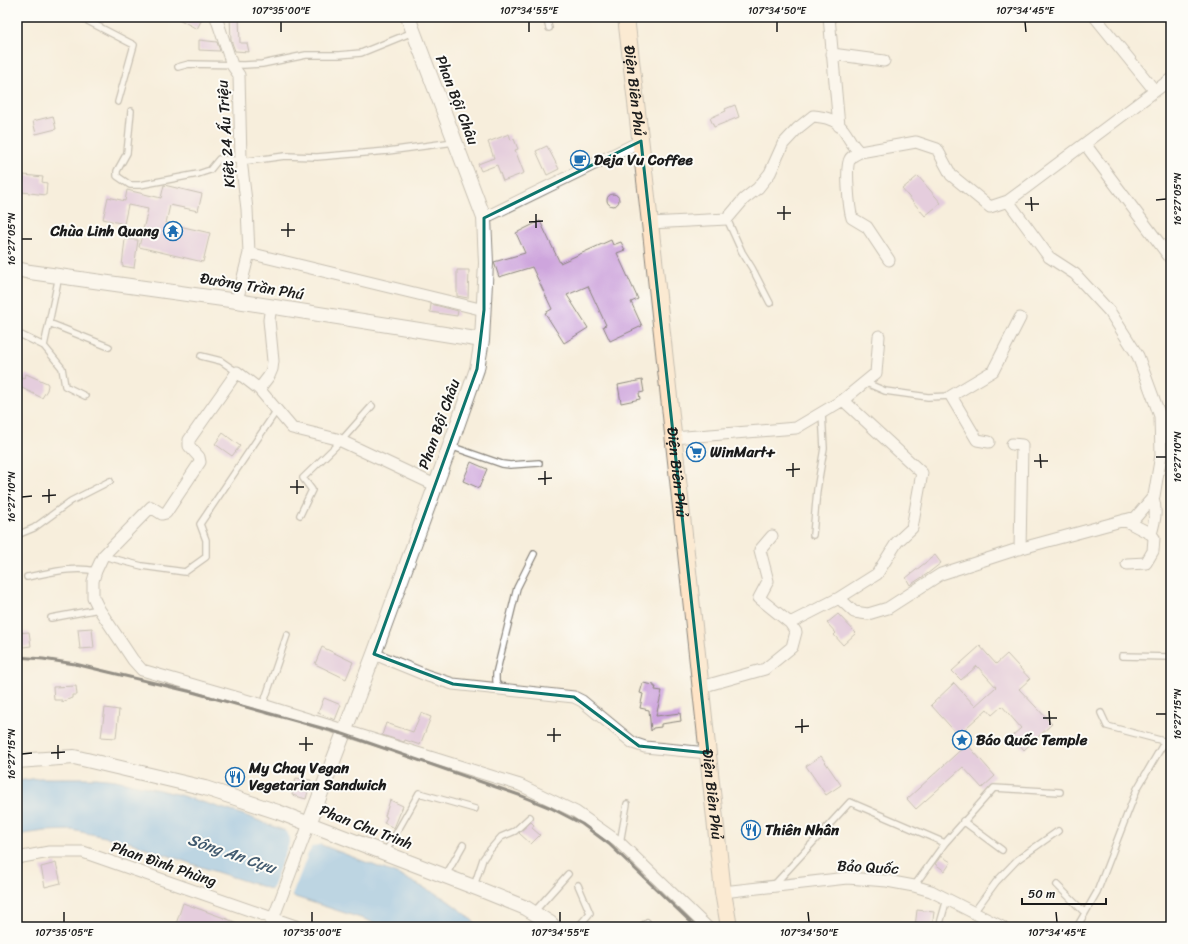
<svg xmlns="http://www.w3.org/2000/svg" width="1188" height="944" font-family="Sriracha,sans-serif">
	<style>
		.water { fill: #75b5e9; stroke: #486882 }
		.pier { fill: #f7eedc }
		.building { fill: #cea5dd }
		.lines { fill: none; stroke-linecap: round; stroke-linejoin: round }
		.service-casing { stroke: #8a857c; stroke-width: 8 }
		.minor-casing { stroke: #8a857c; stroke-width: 13 }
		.tertiary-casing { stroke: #8a857c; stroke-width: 16 }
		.secondary-casing { stroke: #8a857c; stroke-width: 18 }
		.service { stroke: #fff; stroke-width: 5.5 }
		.minor { stroke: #fff; stroke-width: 11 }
		.tertiary { stroke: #fff; stroke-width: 14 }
		.secondary { stroke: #ffe4c6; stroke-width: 16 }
		.rail { stroke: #1c1c1c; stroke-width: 3 }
		.marked { fill: none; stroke: #0f766e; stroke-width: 3; stroke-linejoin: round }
		.ticks { fill: none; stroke: #1c1c1c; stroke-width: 1.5 }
		.labels { text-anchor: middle; stroke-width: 4; stroke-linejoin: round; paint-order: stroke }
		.street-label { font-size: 15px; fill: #1c1c1c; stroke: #fdfcf7 }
		.poi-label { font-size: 15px; font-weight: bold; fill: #1c1c1c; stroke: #fdfcf7; text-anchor: start }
		.water-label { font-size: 16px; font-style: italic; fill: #40596e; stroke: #fdfcf7 }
		.neatline { fill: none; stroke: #1c1c1c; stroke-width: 1.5 }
		.ticks-label { font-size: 10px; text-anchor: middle; fill: #1c1c1c }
	</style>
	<rect width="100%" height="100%" fill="#fdfcf7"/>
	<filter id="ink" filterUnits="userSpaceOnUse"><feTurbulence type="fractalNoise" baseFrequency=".025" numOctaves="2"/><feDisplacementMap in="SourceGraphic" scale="8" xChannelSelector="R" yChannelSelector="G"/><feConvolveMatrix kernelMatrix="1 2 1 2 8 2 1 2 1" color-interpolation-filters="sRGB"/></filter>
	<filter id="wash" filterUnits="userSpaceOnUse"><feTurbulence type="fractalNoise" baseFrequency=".012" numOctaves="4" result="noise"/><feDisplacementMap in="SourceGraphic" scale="16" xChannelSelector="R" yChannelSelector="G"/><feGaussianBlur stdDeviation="0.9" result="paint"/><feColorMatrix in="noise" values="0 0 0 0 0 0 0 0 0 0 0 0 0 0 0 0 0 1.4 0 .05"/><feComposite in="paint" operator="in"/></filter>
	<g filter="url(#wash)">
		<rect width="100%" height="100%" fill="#f7eedc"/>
		<path class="water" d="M39,778H96L116,780L176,794L244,815L399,875L444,898L466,914L479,927H382L367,920L198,866L129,842L72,830L45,831L17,835V781Z"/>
		<path class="pier" d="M284,829L323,844L313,846L308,854L291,898L271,891L289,843V836Z"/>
		<g id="blocks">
			<path class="building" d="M175,17H203L197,29Z
				M230,17H239L240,43H247L249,52L235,51L231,40Z
				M199,40L217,42L220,51L199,50Z
				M735,105L739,117L714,127L710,118L726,111L725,109Z
				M53,116L56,129L36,134L33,121Z
				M509,134L511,140L514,139L518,149L515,150L524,173L503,181L497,165L481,171L478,164L494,158L488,142Z
				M547,146L559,169L547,175L536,151Z
				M24,175L43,177L42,182L47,183L46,195L22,192Z
				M918,176L941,203L925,216L902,189Z
				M164,185L202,194L198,211L170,205L166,223L210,233L203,262L139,247L148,209L128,205L124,224L103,219L108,197L125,201L127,190L161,198Z
				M607 200a6 6 0 1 1 12 0a6 6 0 1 1-12 0Z
				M540,221L560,263L611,240L613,245L621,242L625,250L617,253L638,299L631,302L642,326L610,341L603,326L606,325L588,286L567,295L588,328L564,343L545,313L552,309L532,267L499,277L494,262L525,253L516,233Z
				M125,239L138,240L134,268L122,266Z
				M457,270H469L468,298L457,296Z
				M431,304L458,311L457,316L430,312Z
				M26,374L47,383L48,385L47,390L42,398L18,386L22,377L24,378Z
				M642,380L644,392L639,393L640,399L621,403L618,385Z
				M223,433L240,446L232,456L215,444Z
				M471,462L487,469L479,488L463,481Z
				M935,555L941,563L927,574L910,585L906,578Z
				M838,614L856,633L843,645L834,635L836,633L827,623Z
				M92,628L94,648L80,649L78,629Z
				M29,632L31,646L23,647L22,645H17V633Z
				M980,646L996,664L1007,654L1030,679L1019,689L1052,724L1024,750L1012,736L1021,728L1002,706L992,715L987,709L958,735L931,705L954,683L975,706L996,687L977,666L961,680L952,671Z
				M322,647L353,662L346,679L315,664Z
				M643,683L654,685V687H656L655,690L662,691L656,716L680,713L681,721L661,724V727L653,728L651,731L649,710L640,708L643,694L640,693Z
				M76,686L77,695H72V698L62,702V700H54L53,687Z
				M324,698L341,705L335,720L318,713Z
				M105,708L119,710L116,738L101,737Z
				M421,713L431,717L420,745L405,740L404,742L382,735L386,723L413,732Z
				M967,744L995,776L982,788L963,767L916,809L907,799Z
				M821,756L841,785L826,795L806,766Z
				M296,778L311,780L306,799L292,795Z
				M390,800L403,806L394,828L384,823L387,817L385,816Z
				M531,822L534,825L532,828L540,835L531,844L519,833Z
				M941,856L951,862L945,871L935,864Z
				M56,863L61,883L45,887L41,867Z
				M183,903L246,926V927H175Z
				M917,910L934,912L932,927H915Z"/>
		</g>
	</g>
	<g filter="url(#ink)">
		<use href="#blocks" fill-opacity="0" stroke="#8a857c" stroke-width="1"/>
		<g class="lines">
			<g class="service-casing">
				<path id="service" d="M80,17L134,45L118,102
					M546,17L549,28
					M178,67L189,64L244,65L262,64L306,55H339L361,53L413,32
					M131,111L127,153L117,171V176L130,185H140L198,174L210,170L219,159L248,161L285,156L317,157L388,151L454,142
					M727,219L742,252L752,268L770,303
					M49,323L109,347
					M17,333L44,346L62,368L65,386L85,396
					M44,346L59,276
					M201,356L221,361L237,372
					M864,382L885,391L928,397L951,396
					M450,446L502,464L510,465L539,463
					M300,515L312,490L303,478L341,441L372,406
					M17,535L34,528L71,501L110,481
					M813,535L817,490L824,448L822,413
					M103,556L142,566L185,572L206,557V540L200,524L277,410
					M27,577C50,573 73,566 96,571
					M51,618L99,609
					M1122,656L1171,657
					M499,689L496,681V674L517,588L534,554
					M263,705L287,635
					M1101,713L1107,726L1171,743
					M963,821L1002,850
					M620,843L627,804
					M385,853L419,793L475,809
					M446,875L463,845
					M578,885L590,913L578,927
					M774,885L850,802L945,843
					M1057,885L1085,913
					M474,886L483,859L488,852L501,837L515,831L530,817
					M914,886L945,843L994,788L1060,792
					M534,912L568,874
					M974,912L996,882L1017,860L1058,831
					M641,927L647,922
					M939,927L947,899
					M1077,927L1097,892L1137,789L1165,741"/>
			</g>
			<g class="minor-casing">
				<path id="minor" d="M216,17L232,65L239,75L241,160L247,209L249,253
					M829,17L839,126
					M1095,17L1155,91
					M832,54L884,61
					M1085,144L1171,259
					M860,152C857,154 852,155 850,159C845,166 849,209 852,218L867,227L889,260
					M1008,201L1049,257L1075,274L1110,312L1138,356L1160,416
					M484,218L641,141
					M650,223L727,219L744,199L758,188L770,173L783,144L798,128L813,116C822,117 832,118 839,125C848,133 850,145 860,152L916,142L937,149L951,175L990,207L1008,201L1171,79
					M237,301L249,253L484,310
					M259,389L269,376L272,369L273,361L269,320L271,306
					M673,438L796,428L843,400L876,373L879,336
					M989,442L977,440L951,396L993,371L1020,318
					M1012,444L1022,445L1020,549
					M435,485L337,439L292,428L259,389L237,372L189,440V446L199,457L200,462L166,513L162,514L151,507L103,556L96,571L93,581V597L99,609L133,660L142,670L263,705L520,785L576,812L620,843L707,927
					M1124,520L1151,534L1154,538L1153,551L1146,563L1127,564
					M1151,534C1155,520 1157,512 1153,497
					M772,536L760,550L768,581L759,598L790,623
					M839,598L877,574L897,542L912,528L922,473L843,400
					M374,654L428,676L453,684L574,697L582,701L633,743L645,747L708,753
					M701,687L765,669L792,647L796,632L790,623L839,598L854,612L868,614L888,608L941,574L1015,550L1136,517L1154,496L1161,455L1160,416H1171
					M17,858L49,852H83L298,927
					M723,892L847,878L887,881L914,886L931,891L1002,927
					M270,927L309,824"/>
			</g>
			<g class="tertiary-casing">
				<path id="tertiary" d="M17,269L30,272L237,301L482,340
					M17,761L74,757L205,788L278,812L479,889L526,908L550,923L554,927
					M309,824L374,654L450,446L477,369L482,340L486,263L484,218L408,17"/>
			</g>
			<g class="secondary-casing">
				<g id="secondary">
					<path id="s1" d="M626,17L650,223L723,892L729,927"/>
				</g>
			</g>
			<use href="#service" class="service"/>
			<use href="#minor" class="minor"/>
			<use href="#tertiary" class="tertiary"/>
			<use href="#secondary" class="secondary"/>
			<path class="rail" d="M17,657L43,659L75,664L192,692L343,734L519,795L551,808L582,824L609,844L696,927"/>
		</g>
	</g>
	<path d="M0 0H1188V944H0ZM641,141L650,223L708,753L639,746L574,697L453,684L374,654L477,369L484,310V218Z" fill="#f7eedc" fill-opacity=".55" fill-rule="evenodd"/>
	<path class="marked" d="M641,141L650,223L708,753L639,746L574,697L453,684L374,654L477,369L484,310V218Z"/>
	<path class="ticks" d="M281,22V32M529,22V32M777,22V32M1025,22L1026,32M1031,197L1032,211M1156,200L1166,199M1025,204H1039M784,206V220M777,213H791M536,214V228M529,222L543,221M288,223V237M281,230H295M22,239H32M1040,454L1041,468M1156,457H1166M1034,461H1048M793,463V477M786,470L800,469M545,471V485M538,479L552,478M297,480V494M290,487H304M49,489V503M42,496L56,495M22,497L32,496M1049,711L1050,725M1156,714H1166M1043,718H1057M802,719V733M795,727L809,726M554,728V742M547,735H561M306,737V751M299,744H313M58,745V759M51,753L65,752M22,754L32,753M64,912V922M312,912V922M560,912V922M808,912L809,922M1056,912L1057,922"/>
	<defs>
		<g id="cafe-ring" transform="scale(1)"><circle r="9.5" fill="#fdfcf7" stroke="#1f6fb2" stroke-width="1.5"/><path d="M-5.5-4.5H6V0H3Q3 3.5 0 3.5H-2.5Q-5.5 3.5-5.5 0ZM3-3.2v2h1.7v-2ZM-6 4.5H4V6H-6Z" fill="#1f6fb2"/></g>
		<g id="temple-ring" transform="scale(1)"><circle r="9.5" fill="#fdfcf7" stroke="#1f6fb2" stroke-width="1.5"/><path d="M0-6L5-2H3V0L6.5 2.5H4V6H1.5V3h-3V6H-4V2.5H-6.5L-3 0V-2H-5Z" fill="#1f6fb2"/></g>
		<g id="supermarket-ring" transform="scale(1)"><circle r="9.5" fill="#fdfcf7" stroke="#1f6fb2" stroke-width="1.5"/><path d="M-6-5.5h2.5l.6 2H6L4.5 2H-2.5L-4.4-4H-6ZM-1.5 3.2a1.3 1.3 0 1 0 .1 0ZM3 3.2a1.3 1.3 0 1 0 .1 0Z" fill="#1f6fb2"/></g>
		<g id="sight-ring" transform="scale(1)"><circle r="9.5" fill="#fdfcf7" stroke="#1f6fb2" stroke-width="1.5"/><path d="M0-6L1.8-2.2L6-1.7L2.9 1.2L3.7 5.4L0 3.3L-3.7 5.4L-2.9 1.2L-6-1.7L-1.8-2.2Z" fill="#1f6fb2"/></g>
		<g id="restaurant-ring" transform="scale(1)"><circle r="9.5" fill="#fdfcf7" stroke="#1f6fb2" stroke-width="1.5"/><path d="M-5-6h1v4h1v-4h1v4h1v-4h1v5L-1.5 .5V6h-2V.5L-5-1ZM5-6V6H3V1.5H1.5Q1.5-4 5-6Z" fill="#1f6fb2"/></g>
	</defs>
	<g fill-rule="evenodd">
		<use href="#cafe-ring" x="580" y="160"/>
		<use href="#temple-ring" x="173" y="231"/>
		<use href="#supermarket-ring" x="696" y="452"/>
		<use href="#sight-ring" x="962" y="740"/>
		<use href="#restaurant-ring" x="235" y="777"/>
		<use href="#restaurant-ring" x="751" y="830"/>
	</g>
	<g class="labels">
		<g class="street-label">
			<text dy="5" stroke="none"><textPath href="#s1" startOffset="74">Điện Biên Phủ</textPath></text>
			<text transform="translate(457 100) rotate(69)" y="5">Phan Bội Châu</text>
			<text transform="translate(226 134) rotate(-94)" y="5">Kiệt 24 Ấu Triệu</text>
			<text transform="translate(252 286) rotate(9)" y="5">Đường Trần Phú</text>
			<text transform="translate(439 424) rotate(-70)" y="5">Phan Bội Châu</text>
			<text dy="5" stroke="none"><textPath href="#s1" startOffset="458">Điện Biên Phủ</textPath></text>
			<text dy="5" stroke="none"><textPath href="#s1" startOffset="782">Điện Biên Phủ</textPath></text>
			<text transform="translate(366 827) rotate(21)" y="5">Phan Chu Trinh</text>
			<text transform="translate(164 864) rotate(19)" y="5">Phan Đình Phùng</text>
			<text transform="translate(868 867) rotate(3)" y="5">Bảo Quốc</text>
		</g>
		<g class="poi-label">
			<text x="594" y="165">Deja Vu Coffee</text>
			<text x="159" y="236" text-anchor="end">Chùa Linh Quang</text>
			<text x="710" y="457">WinMart+</text>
			<text x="976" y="745">Báo Quốc Temple</text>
			<text x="249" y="773">My Chay Vegan<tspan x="249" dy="17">Vegetarian Sandwich</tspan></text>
			<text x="765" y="835">Thiên Nhân</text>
		</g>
		<g class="water-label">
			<text transform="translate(232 853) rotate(19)" y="6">Sông An Cựu</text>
		</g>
	</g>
	<rect width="1188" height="944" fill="none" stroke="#fdfcf7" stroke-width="44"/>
	<path d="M1022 898v6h84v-6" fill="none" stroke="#1c1c1c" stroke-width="2"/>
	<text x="1028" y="898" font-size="12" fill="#1c1c1c" stroke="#fdfcf7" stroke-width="3" paint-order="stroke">50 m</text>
	<rect x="22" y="22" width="1144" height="900" class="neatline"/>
	<g class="ticks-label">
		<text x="281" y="14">107°35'00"E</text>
		<text x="529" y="14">107°34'55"E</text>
		<text x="777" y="14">107°34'50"E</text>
		<text x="1025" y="14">107°34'45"E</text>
		<text transform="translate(1177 199) rotate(-90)" y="4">16°27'05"N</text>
		<text transform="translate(11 239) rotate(-90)" y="4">16°27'05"N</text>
		<text transform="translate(1177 457) rotate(-90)" y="4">16°27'10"N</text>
		<text transform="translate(11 497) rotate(-90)" y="4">16°27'10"N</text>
		<text transform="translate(1177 714) rotate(-90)" y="4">16°27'15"N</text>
		<text transform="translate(11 754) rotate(-90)" y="4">16°27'15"N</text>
		<text x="64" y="936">107°35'05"E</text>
		<text x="312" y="936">107°35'00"E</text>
		<text x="560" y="936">107°34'55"E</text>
		<text x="809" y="936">107°34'50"E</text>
		<text x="1057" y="936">107°34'45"E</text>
	</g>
</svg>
